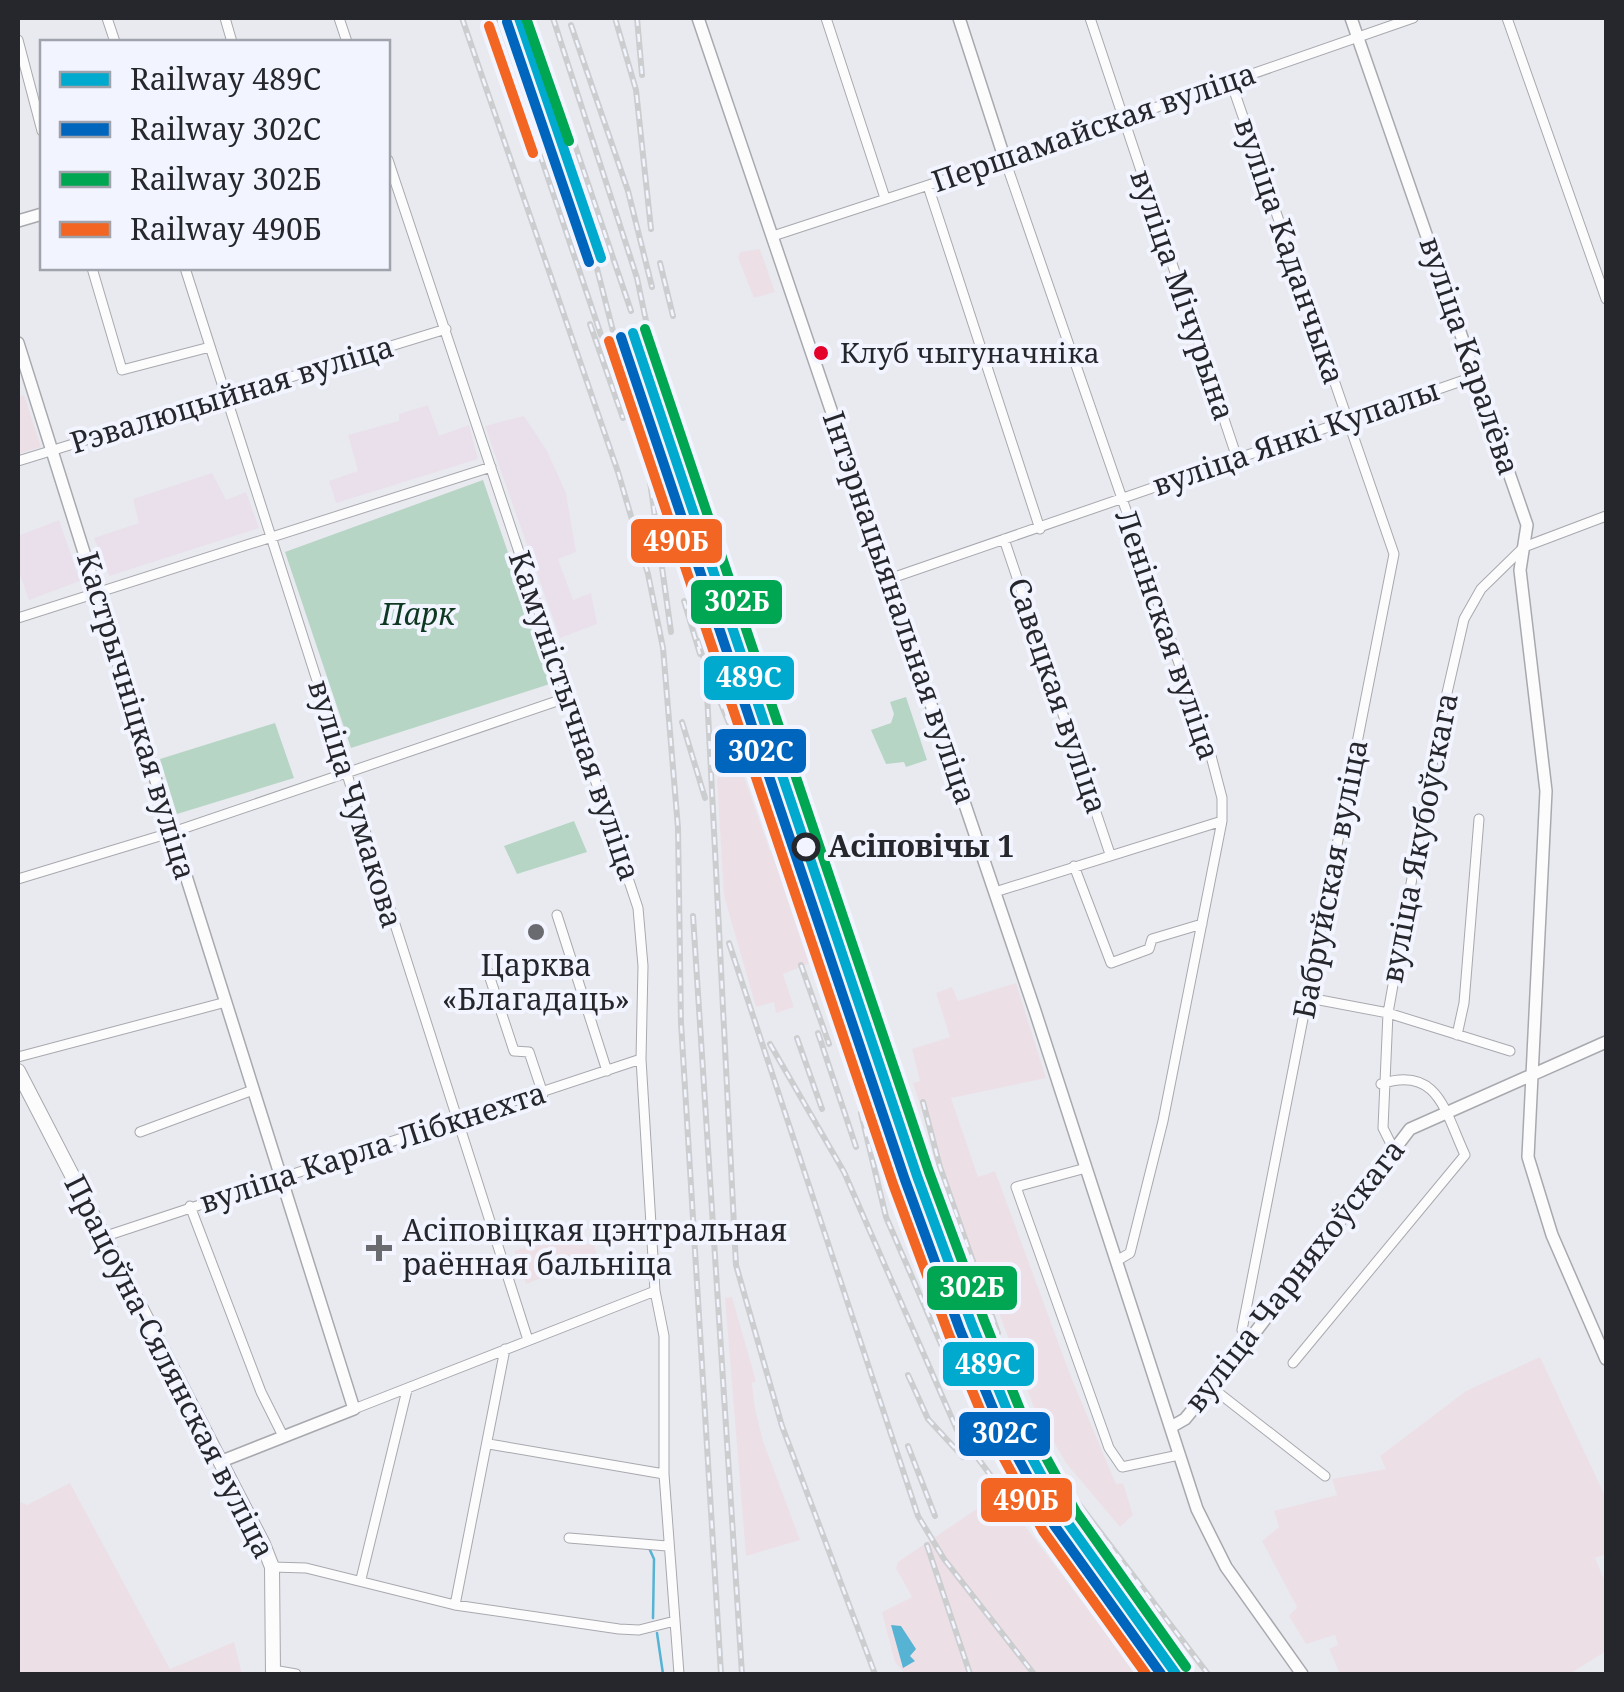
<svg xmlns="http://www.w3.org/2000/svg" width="1624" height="1692" font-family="'Noto Serif',serif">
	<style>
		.commercial { fill: #eae0eb }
		.industrial { fill: #ece0e6 }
		.green { fill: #b7d5c5 }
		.water { fill: #56b3d3 }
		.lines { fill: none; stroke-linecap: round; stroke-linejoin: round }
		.stream { stroke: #56b3d3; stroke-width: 2.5 }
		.minor-casing { stroke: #a8a9ae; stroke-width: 11 }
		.tertiary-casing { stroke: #a8a9ae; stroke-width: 14 }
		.primary-casing { stroke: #a8a9ae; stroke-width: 16 }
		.minor { stroke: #fcfcfd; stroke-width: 9 }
		.tertiary { stroke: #fcfcfd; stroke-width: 11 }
		.primary { stroke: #fcfcfd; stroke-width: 14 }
		.rail-casing { stroke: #cccdcf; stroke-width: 6 }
		.rail { stroke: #f2f5ff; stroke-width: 2.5; stroke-dasharray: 8; stroke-linecap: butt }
		.rail-1-casing { stroke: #f2f5ff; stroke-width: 18 }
		.rail-2-casing { stroke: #f2f5ff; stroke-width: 18 }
		.rail-3-casing { stroke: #f2f5ff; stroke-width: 18 }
		.rail-4-casing { stroke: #f2f5ff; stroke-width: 18 }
		.rail-1 { stroke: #00a9ce; stroke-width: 10 }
		.rail-2 { stroke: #0065bd; stroke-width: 10 }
		.rail-3 { stroke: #00a651; stroke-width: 10 }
		.rail-4 { stroke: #f26522; stroke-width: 10 }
		.bus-dot { fill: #e4002b; stroke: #f2f5ff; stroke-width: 4 }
		.stop-dot { fill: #f2f5ff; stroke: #26272c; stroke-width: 5 }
		.poi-dot { fill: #6a6b71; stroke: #f2f5ff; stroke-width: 4 }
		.labels { text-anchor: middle; stroke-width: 8; stroke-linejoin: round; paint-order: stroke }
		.bus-label { font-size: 28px; fill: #26272c; stroke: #f2f5ff; text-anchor: start }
		.street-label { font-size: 30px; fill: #26272c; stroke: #f2f5ff }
		.park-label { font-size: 30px; font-style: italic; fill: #0f3822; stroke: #f2f5ff }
		.stop-label { font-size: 30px; font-weight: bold; fill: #26272c; stroke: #f2f5ff; text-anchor: start }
		.poi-label { font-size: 30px; fill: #26272c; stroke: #f2f5ff }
		.line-badge { stroke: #f2f5ff; stroke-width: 4 }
		.badge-label { font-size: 28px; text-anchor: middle; font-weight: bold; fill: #fff }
	</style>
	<rect width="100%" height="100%" fill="#e8eaf0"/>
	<path class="commercial" d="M428,405L439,436L469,425L478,459L336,503L329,481L358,471L348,435L399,421V414Z
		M524,416L547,451L566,493L576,552L558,559L573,600L591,593L597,624L560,638L485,426Z
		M212,473L226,500L246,492L259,528L109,576L94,538L139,523L133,499Z
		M59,520L80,581L29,600L18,569V536Z"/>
	<path class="industrial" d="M760,249L775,292L754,298L738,258L740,252Z
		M24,395L41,447L18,454V397Z
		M732,766L741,768L770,851L776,848L797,890L821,959L783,974L794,1007L776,1013L774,1002L756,1007L724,896L717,780L721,770Z
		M1016,983L1046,1078L951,1098L978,1177L995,1171L1071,1377L1116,1484L1123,1483L1133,1515L1120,1527L1066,1463L1034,1408L982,1267L972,1269L913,1083L920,1081L912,1049L950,1037L936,993L952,987L958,1001Z
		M563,1223L572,1224L578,1245L594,1244L600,1267L566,1277L563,1269L526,1284L514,1251L537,1243L544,1230Z
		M732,1297L756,1381L752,1383L755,1409L763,1441L800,1540L746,1556L725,1298Z
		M1540,1357L1606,1498V1554L1595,1558L1606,1584V1651L1570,1674H1340L1329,1649L1338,1645L1335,1635L1306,1644L1289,1616L1297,1607L1262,1541L1279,1527L1274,1511L1337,1495L1332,1479L1386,1469L1380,1456L1466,1391Z
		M70,1483L170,1669L234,1642L242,1674H18V1501L27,1505Z
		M996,1496L1013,1510L1137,1674H905L895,1662L882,1612L912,1597L896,1568L898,1562Z"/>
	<path class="green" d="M483,480L553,683L351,748L285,552Z
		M906,697L927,760L906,767L904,762L886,764L871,730L891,723L894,714L890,702Z
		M275,723L294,778L177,814L160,759Z
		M574,821L587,852L517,874L504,846Z"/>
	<path class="water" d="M891,1625L901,1626L916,1649L910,1656L915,1661L903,1668Z"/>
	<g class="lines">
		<path class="stream" d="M649,1548L654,1559L653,1618
			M657,1633L663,1674"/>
		<g class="minor-casing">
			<path id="minor" d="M107,18L115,42
				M225,18L232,42
				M339,18L347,42
				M826,18L885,198
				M1090,18L1237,458
				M1507,18L1606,299
				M18,40L42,131
				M1231,82L1394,554L1242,1330L1247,1343
				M388,160L638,908L643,966L641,1059L655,1291L664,1336V1474L679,1674
				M1005,160L1211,756L1222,798V821L1163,1121L1130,1253L1118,1260
				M928,186L1040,529
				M773,236L1005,160L1413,18
				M92,268L122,370L210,347
				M185,268L528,1340
				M18,461L446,329
				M1004,539L1110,854
				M889,579L1476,376
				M18,618L491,467
				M1074,866L1111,963L1149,949L1152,939L1202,924
				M18,879L173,832L566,698
				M995,892L1222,821
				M557,915L607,1071
				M488,972L514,1051L529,1052L543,1094
				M1309,998L1388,1013L1510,1051
				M1457,1035L1464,1003L1479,819
				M18,1057L226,1002
				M140,1132L253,1090
				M1394,1150L1383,1128L1388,1013L1438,732L1464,619L1481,589L1524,547L1606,516
				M1086,1168L1016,1187L1109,1448L1122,1467L1179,1455
				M190,1206L261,1392L283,1436
				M106,1236L641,1059
				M1293,1363L1465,1155C1445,1112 1438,1065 1381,1084
				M1211,1387L1325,1476
				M354,1409L655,1291
				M489,1444L664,1474
				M569,1538L667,1546
				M272,1567L306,1568L455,1605L619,1629L639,1630L675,1621
				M361,1579L407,1390
				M455,1605L505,1349
				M273,1670L296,1674"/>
		</g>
		<g class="tertiary-casing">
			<path id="tertiary" d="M698,18L1035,1011L1197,1509L1226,1567L1302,1674
				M959,18L1005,160
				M1351,18L1527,525L1520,570L1546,791L1528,1157L1552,1235L1606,1359
				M18,221L42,214
				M18,343L354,1409L222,1461
				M1171,1427L1185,1419L1247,1343L1410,1129L1606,1042"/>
		</g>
		<g class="primary-casing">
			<path id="primary" d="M18,1071L263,1544L272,1567L273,1674"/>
		</g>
		<use href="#minor" class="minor"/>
		<use href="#tertiary" class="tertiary"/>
		<use href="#primary" class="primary"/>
		<g class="rail-casing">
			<path id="rail" d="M462,18L618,472L648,574L663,648L678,828L681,1023L721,1674
				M494,18L601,335
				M532,18L631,311
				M553,18L637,278L666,416
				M615,18L636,90L651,229
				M637,18L642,75
				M571,25L628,191L652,287
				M594,257L648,467L671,632
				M660,263L673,316
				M590,324L623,418
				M635,362L697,542
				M698,526L750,645L970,1300L1015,1411L1091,1549L1184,1674
				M712,585L819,902
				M684,601L700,654
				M698,641C731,740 780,832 814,930C870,1094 916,1266 989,1424C1030,1514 1086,1595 1145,1674
				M707,693L736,1265L782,1426L875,1674
				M682,722L705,798
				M693,916L742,1674
				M729,943L918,1516L944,1559L1034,1674
				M801,965L829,1044
				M818,1033L856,1147
				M797,1038L822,1109
				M770,1044L844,1172L957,1430L1005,1495
				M923,1102L940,1167L998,1333
				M861,1113L886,1217L957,1381
				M908,1375L928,1419L963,1457
				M908,1446L935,1516
				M1078,1503L1208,1674
				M927,1545L970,1674"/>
		</g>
		<use href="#rail" class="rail"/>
		<g class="rail-1-casing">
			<path id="rail-1" d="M519,18L601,258
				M633,333L917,1176L972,1325L1010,1417L1065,1519L1176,1674"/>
		</g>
		<g class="rail-2-casing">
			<path id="rail-2" d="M507,22L589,262
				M621,337L905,1180L960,1330L999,1423L1054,1525L1161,1674"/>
		</g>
		<g class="rail-3-casing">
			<path id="rail-3" d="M526,18L569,141
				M645,329L929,1172L984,1320L1021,1412L1076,1512L1186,1667"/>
		</g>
		<g class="rail-4-casing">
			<path id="rail-4" d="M489,26L533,153
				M609,341L893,1184L949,1335L988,1429L1043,1531L1146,1674"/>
		</g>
		<use href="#rail-1" class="rail-1"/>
		<use href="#rail-2" class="rail-2"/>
		<use href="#rail-3" class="rail-3"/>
		<use href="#rail-4" class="rail-4"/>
	</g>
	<circle class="bus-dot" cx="821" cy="353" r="9"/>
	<circle class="stop-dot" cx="806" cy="847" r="12"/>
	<g class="poi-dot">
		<circle cx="536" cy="932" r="10"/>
		<path d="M374 1233h10v10h10v10h-10v10h-10v-10h-10v-10h10z"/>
	</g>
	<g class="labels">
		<g class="bus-label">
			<text x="840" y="363">Клуб чыгуначніка</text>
		</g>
		<g class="street-label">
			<text transform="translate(1094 128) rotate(-19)" y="10">Першамайская вуліца</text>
			<text transform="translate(1289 251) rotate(71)" y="10">вуліца Каданчыка</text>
			<text transform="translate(1182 295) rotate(71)" y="10">вуліца Мічурына</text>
			<text transform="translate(1469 356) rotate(71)" y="10">вуліца Каралёва</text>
			<text transform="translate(232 395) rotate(-17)" y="10">Рэвалюцыйная вуліца</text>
			<text transform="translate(1296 438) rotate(-19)" y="10">вуліца Янкі Купалы</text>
			<text transform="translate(899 608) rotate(71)" y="10">Інтэрнацыянальная вуліца</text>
			<text transform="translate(1167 635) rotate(71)" y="10">Ленінская вуліца</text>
			<text transform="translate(1057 696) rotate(71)" y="10">Савецкая вуліца</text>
			<text transform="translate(136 716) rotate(73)" y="10">Кастрычніцкая вуліца</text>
			<text transform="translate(574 716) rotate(71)" y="10">Камуністычная вуліца</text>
			<text transform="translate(355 804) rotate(73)" y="10">вуліца Чумакова</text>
			<text transform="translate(1420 838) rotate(-79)" y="10">вуліца Якубоўскага</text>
			<text transform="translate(1331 879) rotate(-79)" y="10">Бабруйская вуліца</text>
			<text transform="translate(373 1148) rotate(-18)" y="10">вуліца Карла Лібкнехта</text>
			<text transform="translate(1295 1276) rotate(-52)" y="10">вуліца Чарняхоўскага</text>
			<text transform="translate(169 1367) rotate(63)" y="10">Працоўна-Сялянская вуліца</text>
		</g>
		<g class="park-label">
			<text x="418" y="625">Парк</text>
		</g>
		<g class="stop-label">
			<text x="828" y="857">Асіповічы 1</text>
		</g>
		<g class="poi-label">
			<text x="536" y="976">Царква<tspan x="536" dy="34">«Благадаць»</tspan></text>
			<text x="402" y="1241" text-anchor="start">Асіповіцкая цэнтральная<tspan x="402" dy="34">раённая бальніца</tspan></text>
		</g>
	</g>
	<g class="line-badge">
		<rect x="629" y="517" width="95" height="48" rx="10" fill="#f26522"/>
		<rect x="689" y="578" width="95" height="48" rx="10" fill="#00a651"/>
		<rect x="702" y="654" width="94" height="48" rx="10" fill="#00a9ce"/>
		<rect x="713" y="727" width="95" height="48" rx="10" fill="#0065bd"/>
		<rect x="925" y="1264" width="94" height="48" rx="10" fill="#00a651"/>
		<rect x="941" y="1340" width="95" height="48" rx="10" fill="#00a9ce"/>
		<rect x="957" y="1410" width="95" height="48" rx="10" fill="#0065bd"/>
		<rect x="979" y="1476" width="95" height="48" rx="10" fill="#f26522"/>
	</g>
	<g class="badge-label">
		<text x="676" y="551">490Б</text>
		<text x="737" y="611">302Б</text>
		<text x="749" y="687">489С</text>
		<text x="761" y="761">302С</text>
		<text x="972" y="1297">302Б</text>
		<text x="988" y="1374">489С</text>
		<text x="1005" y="1443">302С</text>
		<text x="1026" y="1510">490Б</text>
	</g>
	<rect width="1624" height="1692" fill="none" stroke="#26272c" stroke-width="40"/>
	<rect x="40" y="40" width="350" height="230" fill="#f2f5ff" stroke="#a0a3ab" stroke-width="2.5"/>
	<rect x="60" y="72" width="50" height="15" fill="#00a9ce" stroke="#a0a3ab" stroke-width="2.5"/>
	<text x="130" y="90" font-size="30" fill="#26272c">Railway 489С</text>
	<rect x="60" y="122" width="50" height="15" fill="#0065bd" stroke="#a0a3ab" stroke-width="2.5"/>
	<text x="130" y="140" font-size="30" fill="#26272c">Railway 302С</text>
	<rect x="60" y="172" width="50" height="15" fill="#00a651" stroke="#a0a3ab" stroke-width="2.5"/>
	<text x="130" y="190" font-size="30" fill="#26272c">Railway 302Б</text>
	<rect x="60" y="222" width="50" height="15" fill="#f26522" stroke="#a0a3ab" stroke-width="2.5"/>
	<text x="130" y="240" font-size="30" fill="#26272c">Railway 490Б</text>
</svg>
